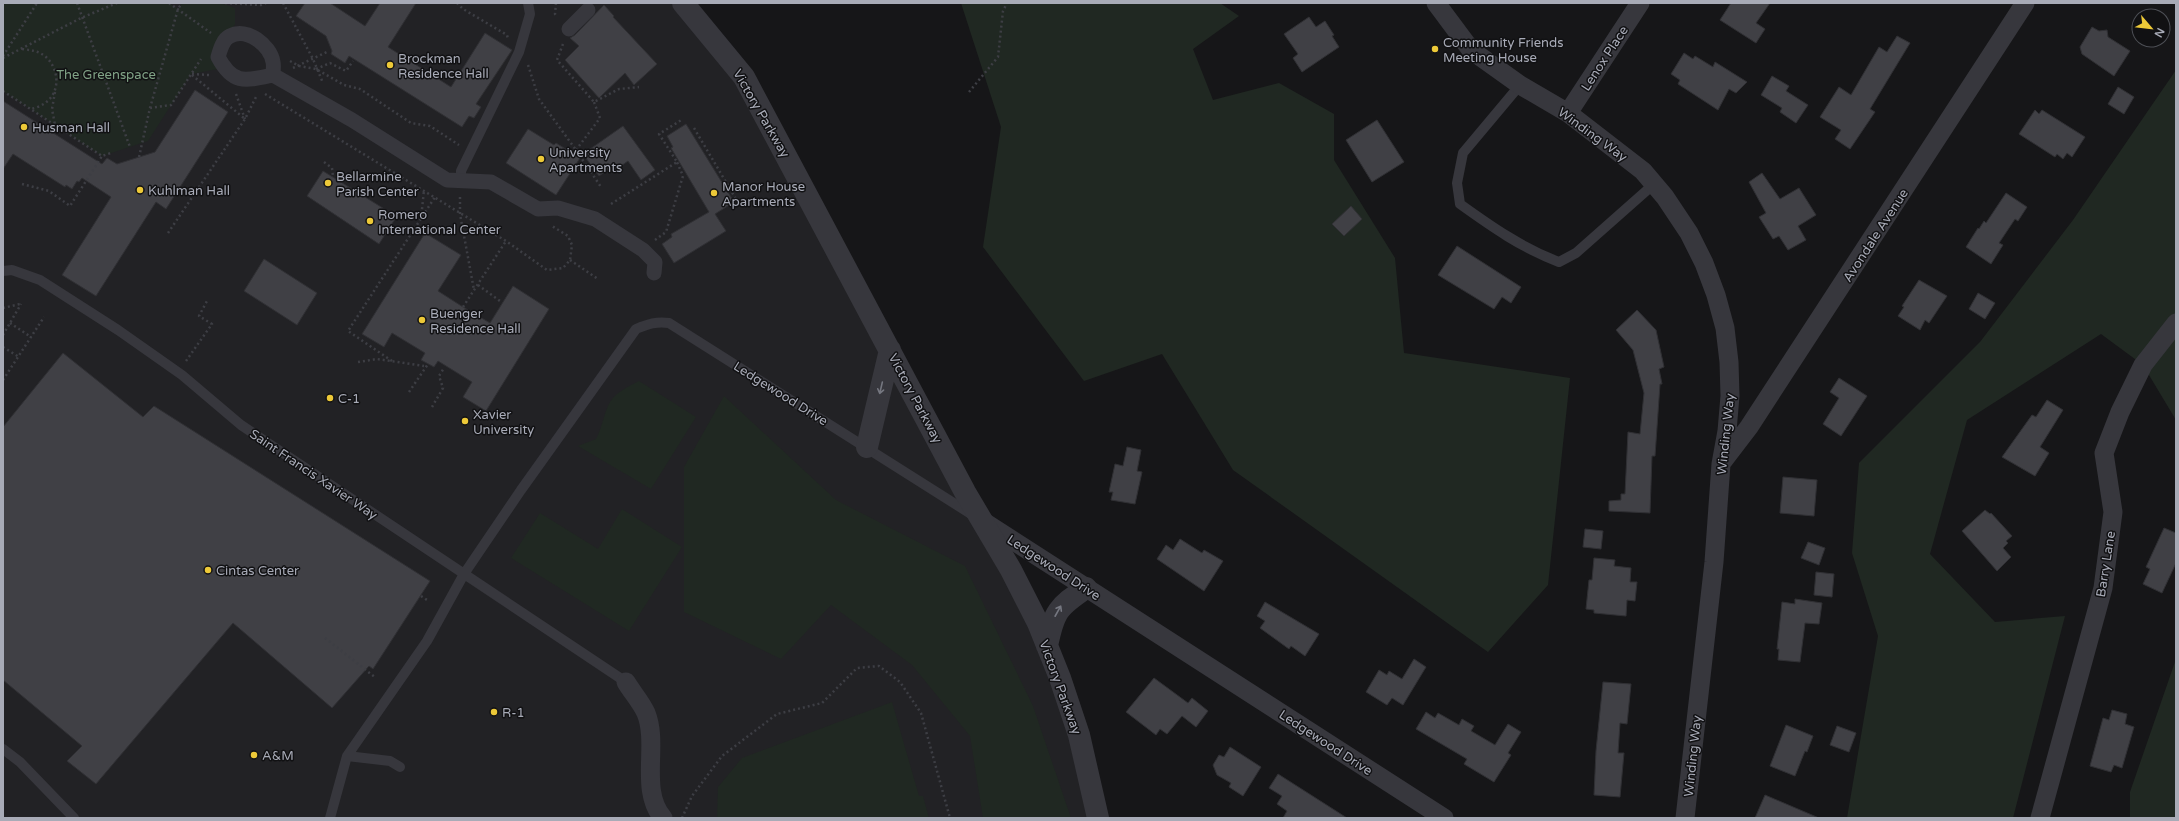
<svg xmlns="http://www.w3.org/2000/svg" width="2179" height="821" font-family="'Varela Round',sans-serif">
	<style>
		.built { fill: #222225 }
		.green { fill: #202822 }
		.building { fill: #404045; stroke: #303034 }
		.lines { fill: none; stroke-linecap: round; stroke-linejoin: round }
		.path { stroke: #3d3e44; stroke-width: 2.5; stroke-dasharray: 2 3; stroke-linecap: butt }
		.service { stroke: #37373d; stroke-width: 10 }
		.pedestrian { stroke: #37373d; stroke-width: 15 }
		.minor { stroke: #37373d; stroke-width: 19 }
		.tertiary { stroke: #37373d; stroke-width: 22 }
		.oneway { stroke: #757780 }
		.poi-dot { fill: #edc938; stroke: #111113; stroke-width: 1.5 }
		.labels { text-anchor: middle; stroke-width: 3; stroke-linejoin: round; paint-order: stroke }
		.poi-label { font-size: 13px; fill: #a8abb7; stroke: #111113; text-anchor: start }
		.street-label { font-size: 13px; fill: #a8abb7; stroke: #111113 }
		.park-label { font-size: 13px; fill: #80a286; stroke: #111113 }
	</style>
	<rect width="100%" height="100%" fill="#161618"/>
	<path class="built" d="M3,3H682L705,29L1011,570L1098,818H3Z"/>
	<path class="green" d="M3,3H169L178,9L182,3H221L235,8V24L222,46L218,69L191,74L148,141L102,156L3,91Z
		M961,3H1220L1239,16L1193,49L1213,100L1279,83L1334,114V160L1395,258L1404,353L1570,378L1548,585L1488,652L1233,470L1162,354L1084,381L983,247L1001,127Z
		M2176,70V420L2143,365L2101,334L1967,420L1930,554L1995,622L2065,616L2013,818H1847L1878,636L1852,553L1859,463L1980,342L2073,220Z
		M639,381L696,417L651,489L578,446L596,439C602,428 603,417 608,406C613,393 628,387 639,381Z
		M724,396L836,500L965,566L1033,706L1071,818H983L970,736L912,665L831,605L781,659L684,612V467Z
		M622,509L682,547L629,631L511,558L540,513L598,549Z
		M2176,659V818H2130V792Z
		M892,702L919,796H923L929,818H717L718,787L742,758Z"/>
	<path class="building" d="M305,3H330L365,26L380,3H416L388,47L451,87L485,33L512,50L476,104L481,107L474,118L469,116L462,127L349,56L345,63L331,54L332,51L326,36L296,16Z
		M1731,3H1770L1756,23L1765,29L1756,43L1720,20Z
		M604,5L614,16L613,17L657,64L634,85L625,73L599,98L565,60L579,46L570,38L575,35Z
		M1309,17L1316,27L1325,21L1334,35L1332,36L1339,47L1302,72L1293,58L1298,54L1284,34Z
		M2092,27L2099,31L2107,30L2108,37L2130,51L2114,76L2082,54L2080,47Z
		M1897,36L1910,43L1870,109L1875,112L1850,149L1835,139L1841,130L1820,117L1839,87L1851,95L1879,47L1887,52Z
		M1684,53L1693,59L1695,56L1713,67L1715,62L1747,82L1736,93L1729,89L1718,110L1678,84L1680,80L1671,74Z
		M1772,76L1789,86L1786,91L1808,105L1796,123L1780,112L1782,108L1761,95Z
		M2118,87L2134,97L2124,114L2108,104Z
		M195,90L228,112L166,209L156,202L96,296L62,275L111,197L82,178L79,182L77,181L72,189L66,185L65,187L13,154L3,169V101L102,164L107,158L117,164L155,152Z
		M2035,110L2039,114L2042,110L2085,137L2072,157L2067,153L2063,159L2057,154L2055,157L2019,134Z
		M1377,120L1404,162L1372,182L1346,140Z
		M686,124L734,202L715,214L726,231L674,263L662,244L672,237L671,234L709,212L671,148L673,147L667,136Z
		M623,126L655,170L641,180L628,161L614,171L612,167L599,176L583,154Z
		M528,129L554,145L556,143L580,158L556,195L506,163Z
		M323,171L386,210L395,219L379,244L307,196Z
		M1762,173L1780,199L1799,188L1816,215L1798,226L1806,240L1788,250L1779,236L1773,239L1759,217L1766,213L1749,182Z
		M2006,193L2027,207L2018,221L2015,219L1999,243L2003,245L1991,264L1966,247L1978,228L1979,229L1984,221L1986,223Z
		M1351,206L1362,219L1344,236L1332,224Z
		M425,233L461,255L438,291L463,307L490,323L513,286L549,309L486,411L463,397L472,382L438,361L434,367L421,360L425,353L392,333L384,347L362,334Z
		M1457,246L1521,287L1511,303L1502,297L1494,309L1438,275Z
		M264,259L317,293L297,325L244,291Z
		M1919,280L1947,296L1929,323L1925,320L1920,330L1898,316L1904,307L1902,306Z
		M1978,293L1995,303L1985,319L1969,309Z
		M1637,310L1656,330L1664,367L1659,369L1662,384H1660L1655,456H1652L1650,513L1609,511V501L1621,500V494H1625L1628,432L1640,434L1644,393L1633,350L1616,330Z
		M63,353L143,417L154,406L430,581L373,669L369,666L332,708L233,623L96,784L67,761L82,746L3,680V427Z
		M1839,378L1867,396L1841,436L1823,424L1839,398L1830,392Z
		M2047,400L2063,410L2040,447L2049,453L2035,476L2002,457L2032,415L2036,417Z
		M1127,447L1141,450L1137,471L1142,472L1135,504L1111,500L1113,492H1109L1115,464L1123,466Z
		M1783,477L1817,480L1814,516L1780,513Z
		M1985,510L1990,514L1991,513L2012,536L2006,541L2008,543L2003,548L2011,557L1997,571L1962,531Z
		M2164,528L2176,533V563L2162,593L2143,584L2150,569L2146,567Z
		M1585,529L1603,531L1601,549L1583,547Z
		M1180,539L1202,553L1204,550L1223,561L1204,591L1157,559L1166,545L1173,550Z
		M1808,542L1825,548L1819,565L1801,558Z
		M1594,558L1615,560L1614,566L1631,568L1630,582H1637L1635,601L1627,600L1626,616L1594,613V610L1586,609L1589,580H1592Z
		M1816,572L1834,574L1832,597L1814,595Z
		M1795,599L1822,603L1819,624L1805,623L1800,662L1778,660L1779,649H1777L1782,602L1795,604Z
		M1265,602L1319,634L1305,656L1291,646L1289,649L1260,628L1265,621L1257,616Z
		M1414,659L1426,667L1403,705L1392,698L1387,705L1366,692L1379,670L1387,675L1389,671L1402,679Z
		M1154,678L1188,703L1192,698L1208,711L1196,727L1182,716L1167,734L1160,729L1156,735L1126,712Z
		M1603,682L1631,684L1627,724L1620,723L1618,753H1624L1620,797L1594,795L1596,751Z
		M2112,710L2127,714L2125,724L2134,727L2122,768L2114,765L2111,772L2090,766L2103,718L2109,720Z
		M1426,712L1435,718L1438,713L1459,725L1462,719L1474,726L1471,731L1495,745L1508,724L1521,732L1508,753L1511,755L1494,782L1464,764L1467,759L1416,729Z
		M1786,725L1813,736L1807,752L1805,751L1795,776L1770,766Z
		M1837,726L1856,733L1849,752L1830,745Z
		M1230,747L1261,767L1243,796L1229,787L1231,783L1217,775L1213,765L1219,755L1224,757Z
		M1278,774L1347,818H1283L1287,811L1277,804L1282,796L1269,788Z
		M1765,795L1819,818H1755Z"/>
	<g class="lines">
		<path class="path" d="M77,3L130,147
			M169,3L211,33
			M225,3L261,5L266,3
			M283,3L313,59L323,83
			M457,3L463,9L507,35L508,39
			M556,3L555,14L557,17
			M563,44L557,60L594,102L619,89L639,87
			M22,49C31,50 39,51 46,57C59,69 61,92 45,103C41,106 35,108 31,109
			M3,56L37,3
			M3,58L81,18L117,3
			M290,61L299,66L316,69L344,85L360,89L411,123L430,126L459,145
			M528,65L539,99L576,150L601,187
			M293,68L329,51
			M316,69L330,63L346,71L353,61
			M192,74L209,75
			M192,75L245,119
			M3,91L102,156L111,153
			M55,92L52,109L55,125
			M969,92L998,57L1003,11L1007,3
			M236,94L245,119
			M265,94L506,241L547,270L563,268L570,260L572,245L568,236L552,226
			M150,108L171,105L201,59
			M694,128L736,199
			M576,150L600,118L594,102
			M139,157L150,108L178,9L182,3
			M324,162L332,168L333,176
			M22,184L49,191L70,206L102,156
			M460,197V214L474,290
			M611,204L677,162L659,134L683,119
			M421,219L424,190
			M168,233L245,119L257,95
			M655,240L666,232L683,176L677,162
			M570,260L598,279
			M478,285L500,301
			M463,307L506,241
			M3,308L20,304
			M10,323L31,337
			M3,335L21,304
			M3,347L19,357
			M186,361L212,324L199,316L207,301
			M392,361L348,331L435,197
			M358,362L377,359L424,366
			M3,380L44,317
			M409,392L428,364
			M432,407L443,388L439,376L444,368
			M421,596L427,600
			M325,638L376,678
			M682,818L692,796L722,756L777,714L822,703L857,668L879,666L900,682L921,713L950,818"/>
		<path class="service" d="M1520,85L1463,153L1457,183L1460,204C1492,227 1522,248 1559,262L1576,253L1654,184
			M461,181V171L519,52L530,14L528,3
			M3,271L12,270L40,280L118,330L182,375L241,425L626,682
			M3,749L20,762L74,818
			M347,756L390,761L400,767
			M330,818L347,756L427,641L464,574L521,490L636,329C648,324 657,321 669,323L971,514"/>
		<path class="pedestrian" d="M569,29L588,10
			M273,75C245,81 233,85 218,57C220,50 223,39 230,36C247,27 270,45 273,62C274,66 273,71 273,75L352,120L447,180L491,182L538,209L558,208L595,219L643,250L655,262L654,273"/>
		<path class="minor" d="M1436,3L1471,50L1520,85L1568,113L1643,171L1665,197L1689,233L1704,263L1716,295L1725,328L1729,362L1730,396L1727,431L1721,464L1714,562L1685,818
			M1568,113L1640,3
			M1723,461L1749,427L2025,3
			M981,520L1444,818
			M626,682C632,692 641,702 646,713C659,745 639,790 663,818
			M2040,818L2103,588L2113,512L2104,453L2120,412L2143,365L2176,323"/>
		<path class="tertiary" d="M683,3L744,77L965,492L1011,570L1038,623L1060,678L1079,735L1098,818
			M867,447L890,350
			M1047,646C1054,611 1058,607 1086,588"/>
	</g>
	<defs><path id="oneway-shaft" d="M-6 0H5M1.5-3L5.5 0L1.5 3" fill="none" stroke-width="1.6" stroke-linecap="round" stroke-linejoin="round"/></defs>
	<g class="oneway">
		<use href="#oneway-shaft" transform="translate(881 388) rotate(103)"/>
		<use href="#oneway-shaft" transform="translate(1058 611) rotate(-61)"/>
	</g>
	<g class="poi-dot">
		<circle cx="1435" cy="49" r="4"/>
		<circle cx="390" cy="65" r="4"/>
		<circle cx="24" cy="127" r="4"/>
		<circle cx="541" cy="159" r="4"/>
		<circle cx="328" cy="183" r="4"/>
		<circle cx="140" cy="190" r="4"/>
		<circle cx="714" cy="193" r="4"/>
		<circle cx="370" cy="221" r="4"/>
		<circle cx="422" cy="320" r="4"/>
		<circle cx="330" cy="398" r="4"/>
		<circle cx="465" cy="421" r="4"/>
		<circle cx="208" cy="570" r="4"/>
		<circle cx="494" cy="712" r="4"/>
		<circle cx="254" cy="755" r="4"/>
	</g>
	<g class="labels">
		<g class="poi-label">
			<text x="1443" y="47">Community Friends<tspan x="1443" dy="15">Meeting House</tspan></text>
			<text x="398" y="63">Brockman<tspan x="398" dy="15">Residence Hall</tspan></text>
			<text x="32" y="132">Husman Hall</text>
			<text x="549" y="157">University<tspan x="549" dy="15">Apartments</tspan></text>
			<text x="336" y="181">Bellarmine<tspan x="336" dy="15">Parish Center</tspan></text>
			<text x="722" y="191">Manor House<tspan x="722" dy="15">Apartments</tspan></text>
			<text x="148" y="195">Kuhlman Hall</text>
			<text x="378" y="219">Romero<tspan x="378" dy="15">International Center</tspan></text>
			<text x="430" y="318">Buenger<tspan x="430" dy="15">Residence Hall</tspan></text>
			<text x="338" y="403">C-1</text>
			<text x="473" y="419">Xavier<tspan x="473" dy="15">University</tspan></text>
			<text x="216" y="575">Cintas Center</text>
			<text x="502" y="717">R-1</text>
			<text x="262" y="760">A&amp;M</text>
		</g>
		<g class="street-label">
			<text transform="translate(1604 58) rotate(-57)" y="5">Lenox Place</text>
			<text transform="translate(762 113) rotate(60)" y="5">Victory Parkway</text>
			<text transform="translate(1593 134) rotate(36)" y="5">Winding Way</text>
			<text transform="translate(1875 235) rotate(-57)" y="5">Avondale Avenue</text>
			<text transform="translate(781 393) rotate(32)" y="5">Ledgewood Drive</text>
			<text transform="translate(916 398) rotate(62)" y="5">Victory Parkway</text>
			<text transform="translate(1725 434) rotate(-84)" y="5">Winding Way</text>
			<text transform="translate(314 474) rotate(34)" y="5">Saint Francis Xavier Way</text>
			<text transform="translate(2105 564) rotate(-81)" y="5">Barry Lane</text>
			<text transform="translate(1054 567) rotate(33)" y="5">Ledgewood Drive</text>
			<text transform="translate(1061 687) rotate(70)" y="5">Victory Parkway</text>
			<text transform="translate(1326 742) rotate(33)" y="5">Ledgewood Drive</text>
			<text transform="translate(1692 756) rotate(-84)" y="5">Winding Way</text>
		</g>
		<g class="park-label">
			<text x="106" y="79">The Greenspace</text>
		</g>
	</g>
	<rect width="2179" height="821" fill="none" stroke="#a8abb7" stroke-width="8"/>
	<g transform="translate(2151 28) rotate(118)"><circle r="19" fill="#111113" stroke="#4d4f55"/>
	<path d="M0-3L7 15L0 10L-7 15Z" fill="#edc938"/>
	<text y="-6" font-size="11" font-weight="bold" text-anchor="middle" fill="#a8abb7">N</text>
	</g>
</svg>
